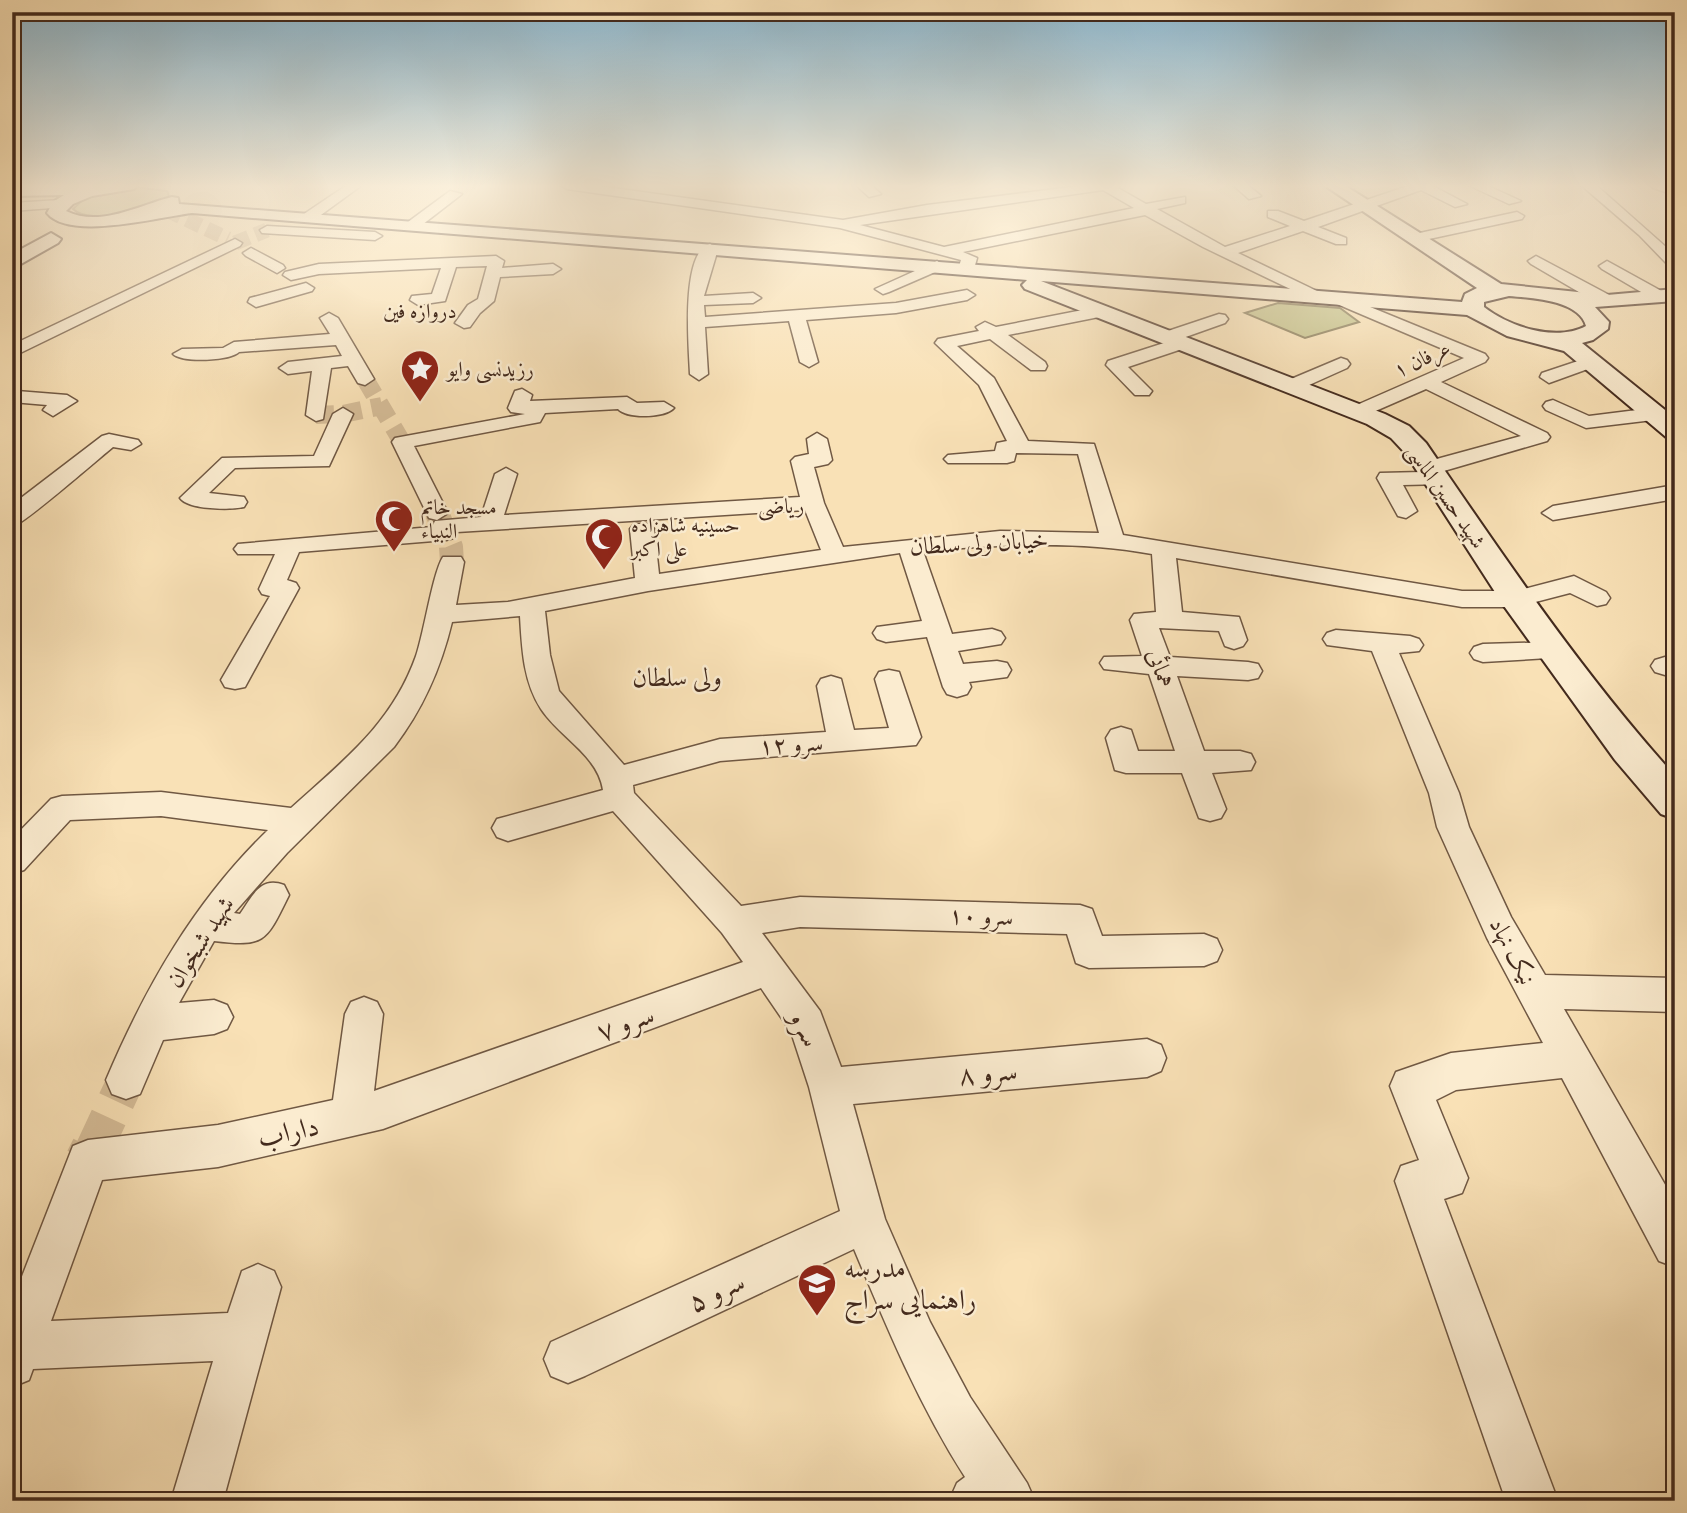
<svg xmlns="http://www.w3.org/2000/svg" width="1687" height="1513" font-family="'IM FELL DW Pica',Amiri,serif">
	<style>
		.green { fill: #c4c189; stroke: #847653; stroke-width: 2 }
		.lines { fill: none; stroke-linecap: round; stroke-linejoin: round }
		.street-tunnel-far4 { stroke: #d5bc97; stroke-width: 15; stroke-dasharray: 15 7; stroke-linecap: butt }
		.street-tunnel-far3 { stroke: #d5bc97; stroke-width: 18; stroke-dasharray: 18 10; stroke-linecap: butt }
		.street-tunnel-far2 { stroke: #d5bc97; stroke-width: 24; stroke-dasharray: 24 11; stroke-linecap: butt }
		.street-tunnel-far1 { stroke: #d5bc97; stroke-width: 37; stroke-dasharray: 37 18; stroke-linecap: butt }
		.street-tunnel { stroke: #d5bc97; stroke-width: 46; stroke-dasharray: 46 23; stroke-linecap: butt }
		.street-casing { stroke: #705843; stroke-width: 3 }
		.secondary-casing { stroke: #432a1d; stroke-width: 4 }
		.street { fill: #fbecd0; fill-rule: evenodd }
		.secondary { fill: #fbecd0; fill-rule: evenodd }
		.labels { text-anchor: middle; stroke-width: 5; stroke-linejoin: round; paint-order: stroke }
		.far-neighbourhood-label { font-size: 21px; fill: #432a1d; stroke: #fbecd0 }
		.far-street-label { font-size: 21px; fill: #432a1d; stroke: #fbecd0 }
		.far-poi-label { font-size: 21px; fill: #432a1d; stroke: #fbecd0; text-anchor: start }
		.street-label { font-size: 24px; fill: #432a1d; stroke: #fbecd0 }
		.neighbourhood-label { font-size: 26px; fill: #432a1d; stroke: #fbecd0 }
		.near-street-label { font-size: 28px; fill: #432a1d; stroke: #fbecd0 }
		.near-poi-label { font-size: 28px; fill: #432a1d; stroke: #fbecd0; text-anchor: start }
	</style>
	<rect width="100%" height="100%" fill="#f9e1b6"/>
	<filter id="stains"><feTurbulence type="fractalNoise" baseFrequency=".00286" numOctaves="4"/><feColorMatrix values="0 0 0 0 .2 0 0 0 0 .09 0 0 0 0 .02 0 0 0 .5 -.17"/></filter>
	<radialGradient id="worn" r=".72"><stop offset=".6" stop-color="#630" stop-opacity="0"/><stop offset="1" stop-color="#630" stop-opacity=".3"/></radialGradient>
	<path class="green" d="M135,187L167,191L169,196C153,210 90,226 73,209L85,198Z
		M1278,303L1340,308L1359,322L1305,338L1245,313Z"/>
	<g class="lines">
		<path class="street-tunnel-far4" d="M167,210L228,239
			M235,243L267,230"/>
		<path class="street-tunnel-far3" d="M365,379L402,442
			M316,415L343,414L382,406"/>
		<path class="street-tunnel-far2" d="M437,513L451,547L452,562"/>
		<path class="street-tunnel-far1" d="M93,1151L126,1080"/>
		<path class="street-tunnel" d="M88,1161L94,1149"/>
		<g class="street-casing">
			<path id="street" d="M347,185H362L314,220H304V214Z
				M560,185H592L843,220L927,205L1087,185H1121L1118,188L1146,204L1185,197V203L1157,209L1225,247L1290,226L1268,217V211H1278L1304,221L1411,185H1431L1467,204L1455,207L1421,190L1318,227L1346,238V244H1336L1303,231L1238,253L1321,293L1323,296L1315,301L1203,247L1145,215L963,252L977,258L974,269L966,274L958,269L961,260L840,228L567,189ZM1103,190L1134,208L944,247L860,225Z
				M856,185H871L881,194L869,197Z
				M1233,185H1248L1261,196L1249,199Z
				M1468,185H1486L1521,201L1509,204Z
				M1581,185H1596L1675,255V269L1670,267L1639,235Z
				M1651,185L1675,186V195L1653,188Z
				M450,191L462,194L418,228H408V222Z
				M60,200L67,204L65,207L12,211V203Z
				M1517,212L1524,216L1522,219L1415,242L1408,238L1415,234Z
				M267,226L375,232L382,236L375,240L262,233L260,230Z
				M235,239L242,243L240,246L12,357V345Z
				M710,244L718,249L704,296L753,293L761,298L753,303L704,305L705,317L896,303L967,290L975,295L967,300L896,313L806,320L818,362L809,367L800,362L789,321L705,327L708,374L699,380L690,374C689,349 680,252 710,244Z
				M251,248L283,265L285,268L277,273L246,256L243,253Z
				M496,256L504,261L502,268L553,264L561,269L553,274L500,277L494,301L480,313L470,327L464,328L455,323L468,305L478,299L487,266L456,267L445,301L418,305L410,300L412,296L432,294L441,268L319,274L291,280L283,275L285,272L319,264Z
				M1536,256L1613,297L1615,301L1613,305H1601L1531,264L1528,261Z
				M937,261L945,266L942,269L889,292L883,294L875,289Z
				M1607,261L1665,293L1667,296L1665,299H1653L1602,269L1599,266Z
				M306,283L314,288L312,291L256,307L248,302L250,298Z
				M1336,293L1485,354L1488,358L1485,362L1441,382L1547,433L1550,437L1547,441L1437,473L1448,479L1445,484L1403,485L1417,511L1406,518L1398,516L1377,478L1380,473L1422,472L1419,468L1422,463L1521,436L1426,389L1364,416H1350L1347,412L1350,408L1464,358L1330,301L1328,298Z
				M1098,307L1104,308L1106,312L1104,316L1008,335L1045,362L1047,366L1045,370H1031L990,339L957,346L994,378L1028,441L1094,444L1123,535L1462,591H1516L1574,576L1606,592L1610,598L1606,604L1597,606L1570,593L1516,607H1462L1176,558L1182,612L1239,617L1247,640L1243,646L1234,649L1225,646L1219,631L1159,628L1170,657L1248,662L1258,664L1262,671L1258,678L1248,680L1177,676L1204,751H1240L1251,754L1255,762L1251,770L1212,773L1226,809L1221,818L1210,821L1199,818L1182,773H1126L1115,770L1106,738L1111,730L1121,727L1131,730L1138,751H1175L1149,674L1104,669L1100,663L1104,657L1142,656L1130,620L1134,614L1156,612L1152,554C1076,540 999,545 923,551L952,634L992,629L1001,632L1005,638L1001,644L958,651L963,664L997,661L1007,663L1011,670L1007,677L969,682L971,687L967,694L957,697L947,694L943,687L927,637L886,642L877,639L873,633L877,627L922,621L900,553L648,591L545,611L550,655L559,691L624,765L720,739L826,732L817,686L821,679L831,676L841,679L854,730L889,728L875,679L879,672L889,670L899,672L921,737L916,745L720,761L633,785L634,793L741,906L800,897L1080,905L1092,909L1102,936L1204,934L1217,939L1222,950L1217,961L1204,966L1089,968L1076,963L1067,934L800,927L762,933L820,1011L841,1067L1147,1039L1161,1045L1166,1058L1161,1071L1147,1077L853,1104L885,1219L930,1322L970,1397L1027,1483L1035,1501H949L957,1483L965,1477C919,1405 887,1328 854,1249L585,1376L568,1383L551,1376L544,1359L551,1342L840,1211L809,1087L791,1032L761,988L383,1129L218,1167L102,1180L51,1321L228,1313L242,1271L258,1264L274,1271L281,1287L223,1501H171L213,1361L33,1369L29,1380L12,1387V1302L73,1146L88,1140L218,1125L333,1100L345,1014L351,1002L364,997L377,1002L383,1014L374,1091L743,962L722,933L613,811L508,841L497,837L492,828L497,819L603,790C598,755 559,737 541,709C523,681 522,648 520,616L452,622C441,668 423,709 394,747L287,853L234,913L240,914C253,896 260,876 284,885L289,895C266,942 265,947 214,941L179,1003L214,1000L227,1005L233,1017L227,1029L214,1034L163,1040L140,1094L126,1099L112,1094L106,1080C146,986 194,902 268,830L161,816L70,820L24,870L12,874V839L51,799L62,796L161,792L291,808C343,761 392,724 416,656C424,633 433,572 443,557H461L464,562L456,605L508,602L635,578L630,529L634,524H650L654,529L659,574L821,550L805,510L457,532L454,538L446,540L299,552L287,580L296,583L299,588L245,687L235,689L225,687L221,680L270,596L262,594L259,589L275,554H238L234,549L238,544L432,527L435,521L481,517L495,474L506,468L517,474L504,515L800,497L791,461L795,457L809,454L807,439L817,433L827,439L832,460L828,464L814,467L824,503L843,547L1000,531L1099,533L1078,454L1016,453L1014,461L1007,463H948L944,459L948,455L995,451L997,443L1007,441L979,385L935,343L938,339L979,331L976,327L985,322L996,327Z
				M329,313L338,318L374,379L365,385L358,383L348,366L331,368L323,419L316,421L306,415L312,371L288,374L279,368L288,362L342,356L336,345L239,352C230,361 182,363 173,354L182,349L223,348L234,342L330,334L320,318Z
				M1219,314L1225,315L1228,319L1225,323L1180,339L1188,344L1185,348L1128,367L1152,391L1149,395H1135L1106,365L1108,361L1164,343L1156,338L1159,334Z
				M1590,357L1596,358L1599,362L1596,366L1549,383L1540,377L1542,373Z
				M1341,358L1347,360L1350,364L1347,368L1298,390L1291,392L1281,386L1284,382Z
				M522,389L532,395L530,401L627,397L637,403L664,402L674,408C665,418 627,419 618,409L545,413L540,422L414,446L448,513L437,520L429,518L392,442L395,438L525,414L511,412L508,408L515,391Z
				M17,391L67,395L77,401L53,416L43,410L47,405L12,402V392Z
				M1553,400L1589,416L1653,408L1663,414L1653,420L1586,428L1546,410L1543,406L1546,402Z
				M343,408L353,414L329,466L235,468L209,493L244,497L247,502L244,507C230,510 189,510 180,498L222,458L314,456L333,414Z
				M109,434L138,440L141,444L131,450L113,447C97,460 24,524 12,527V506L17,501L102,436Z
				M1675,485V499L1553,520L1542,513L1553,506Z
				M1336,630L1410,636L1419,639L1423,645L1419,651L1399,653L1459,793L1469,827L1511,917L1545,975L1675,978V1012L1564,1009L1675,1202V1267L1659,1261L1562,1078L1456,1090L1436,1100L1468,1178L1462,1193L1444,1199L1558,1501H1506L1395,1181L1401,1166L1419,1160L1390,1086L1396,1072L1451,1053L1543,1043L1487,938L1437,827L1429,793L1372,651L1327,645L1323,639L1327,633Z
				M1556,642L1565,645L1569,651L1565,657L1483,662L1474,659L1470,653L1474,647L1483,644Z
				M1675,654V672L1665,675L1655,672L1651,666L1655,660Z"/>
		</g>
		<g class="secondary-casing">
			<path id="secondary" d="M137,185L134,189L92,196L73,204L66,211C100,228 139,205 172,197L178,198L179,204L1462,302L1465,294L1477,288L1324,185H1344L1501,284L1607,295L1675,289V301L1595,307L1609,322L1608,329L1593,340L1582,343L1675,418V439L1666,437L1564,351L1507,336L1467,315L1041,281L1385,414L1409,426L1426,443C1504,557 1582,673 1675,776V819L1661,814L1615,760L1504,606L1406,454L1391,438L1367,424L1025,289L1022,285L1027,280L192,213C159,217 69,241 47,213L53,202L64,195L12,196V186ZM1509,296C1531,298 1579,300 1586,326C1556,342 1510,327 1484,307V302Z
				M51,233L61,239L58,243L12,269V254Z"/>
		</g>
		<use href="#street" class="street"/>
		<use href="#secondary" class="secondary"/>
	</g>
	<linearGradient id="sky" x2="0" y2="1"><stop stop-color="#8ab8d2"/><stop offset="0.47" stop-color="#fcf2de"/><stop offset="1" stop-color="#fcf2de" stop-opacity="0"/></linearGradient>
	<rect width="1687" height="396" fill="url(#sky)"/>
	<defs>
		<g id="sight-pin" transform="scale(2.0125)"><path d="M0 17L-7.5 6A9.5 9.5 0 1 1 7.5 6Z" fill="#8f2418" stroke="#fbecd0"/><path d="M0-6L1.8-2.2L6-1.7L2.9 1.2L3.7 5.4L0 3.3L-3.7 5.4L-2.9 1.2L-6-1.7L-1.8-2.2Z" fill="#fff"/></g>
		<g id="mosque-pin" transform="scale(2.0125)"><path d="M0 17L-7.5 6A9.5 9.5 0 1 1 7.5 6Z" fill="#8f2418" stroke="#fbecd0"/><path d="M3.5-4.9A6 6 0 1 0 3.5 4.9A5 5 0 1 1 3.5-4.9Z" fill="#fff"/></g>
		<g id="school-pin" transform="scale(2.0125)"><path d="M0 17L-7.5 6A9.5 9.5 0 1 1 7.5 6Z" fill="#8f2418" stroke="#fbecd0"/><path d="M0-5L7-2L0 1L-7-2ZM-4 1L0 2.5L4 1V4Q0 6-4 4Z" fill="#fff"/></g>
	</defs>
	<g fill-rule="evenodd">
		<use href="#sight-pin" x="420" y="369"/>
		<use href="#mosque-pin" x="394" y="519"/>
		<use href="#mosque-pin" x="604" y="537"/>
		<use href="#school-pin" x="817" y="1283"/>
	</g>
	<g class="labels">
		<g class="far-neighbourhood-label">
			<text x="420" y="318">دروازه فین</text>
		</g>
		<g class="far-street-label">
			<text transform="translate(1422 359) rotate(-24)" y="7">عرفان ۱</text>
			<text transform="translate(1446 496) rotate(55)" y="7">شهید حسین الماسی</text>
			<text transform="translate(781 506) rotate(-1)" y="7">ریاضی</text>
		</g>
		<g class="far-poi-label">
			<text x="447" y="376">رزیدنسی وایو</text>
			<text x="421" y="514">مسجد خاتم<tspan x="421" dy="24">النبیاء</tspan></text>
			<text x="631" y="532">حسینیه شاهزاده<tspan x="631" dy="24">علی اکبر</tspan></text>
		</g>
		<g class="street-label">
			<text transform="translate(979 543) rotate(-3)" y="8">خیابان ولی سلطان</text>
			<text transform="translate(1161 668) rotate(71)" y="8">همائی</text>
			<text transform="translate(791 744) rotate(-3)" y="8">سرو ۱۲</text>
			<text transform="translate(981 916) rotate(2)" y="8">سرو ۱۰</text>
			<text transform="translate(200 942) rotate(-57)" y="8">شهید شبخوان</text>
			<text transform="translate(1513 951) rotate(62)" y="8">نیک نهاد</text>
		</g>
		<g class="neighbourhood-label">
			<text x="677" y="686">ولی سلطان</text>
		</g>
		<g class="near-street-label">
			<text transform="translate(625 1022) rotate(-20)" y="10">سرو ۷</text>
			<text transform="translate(806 1028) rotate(63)" y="10">سرو</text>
			<text transform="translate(988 1072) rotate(-5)" y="10">سرو ۸</text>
			<text transform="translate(288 1131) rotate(-12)" y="10">داراب</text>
			<text transform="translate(716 1291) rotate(-25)" y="10">سرو ۵</text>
		</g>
		<g class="near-poi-label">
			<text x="844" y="1277">مدرسه<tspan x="844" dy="32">راهنمایی سراج</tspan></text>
		</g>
	</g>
	<rect width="1687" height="1513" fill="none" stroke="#f9e1b6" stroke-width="42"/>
	<rect x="14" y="14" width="1659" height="1485" fill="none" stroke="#432a1d" stroke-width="3.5"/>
	<rect x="21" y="21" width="1645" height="1471" fill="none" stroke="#432a1d" stroke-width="2"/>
	<rect width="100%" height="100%" filter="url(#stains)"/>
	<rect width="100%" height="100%" fill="url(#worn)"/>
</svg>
